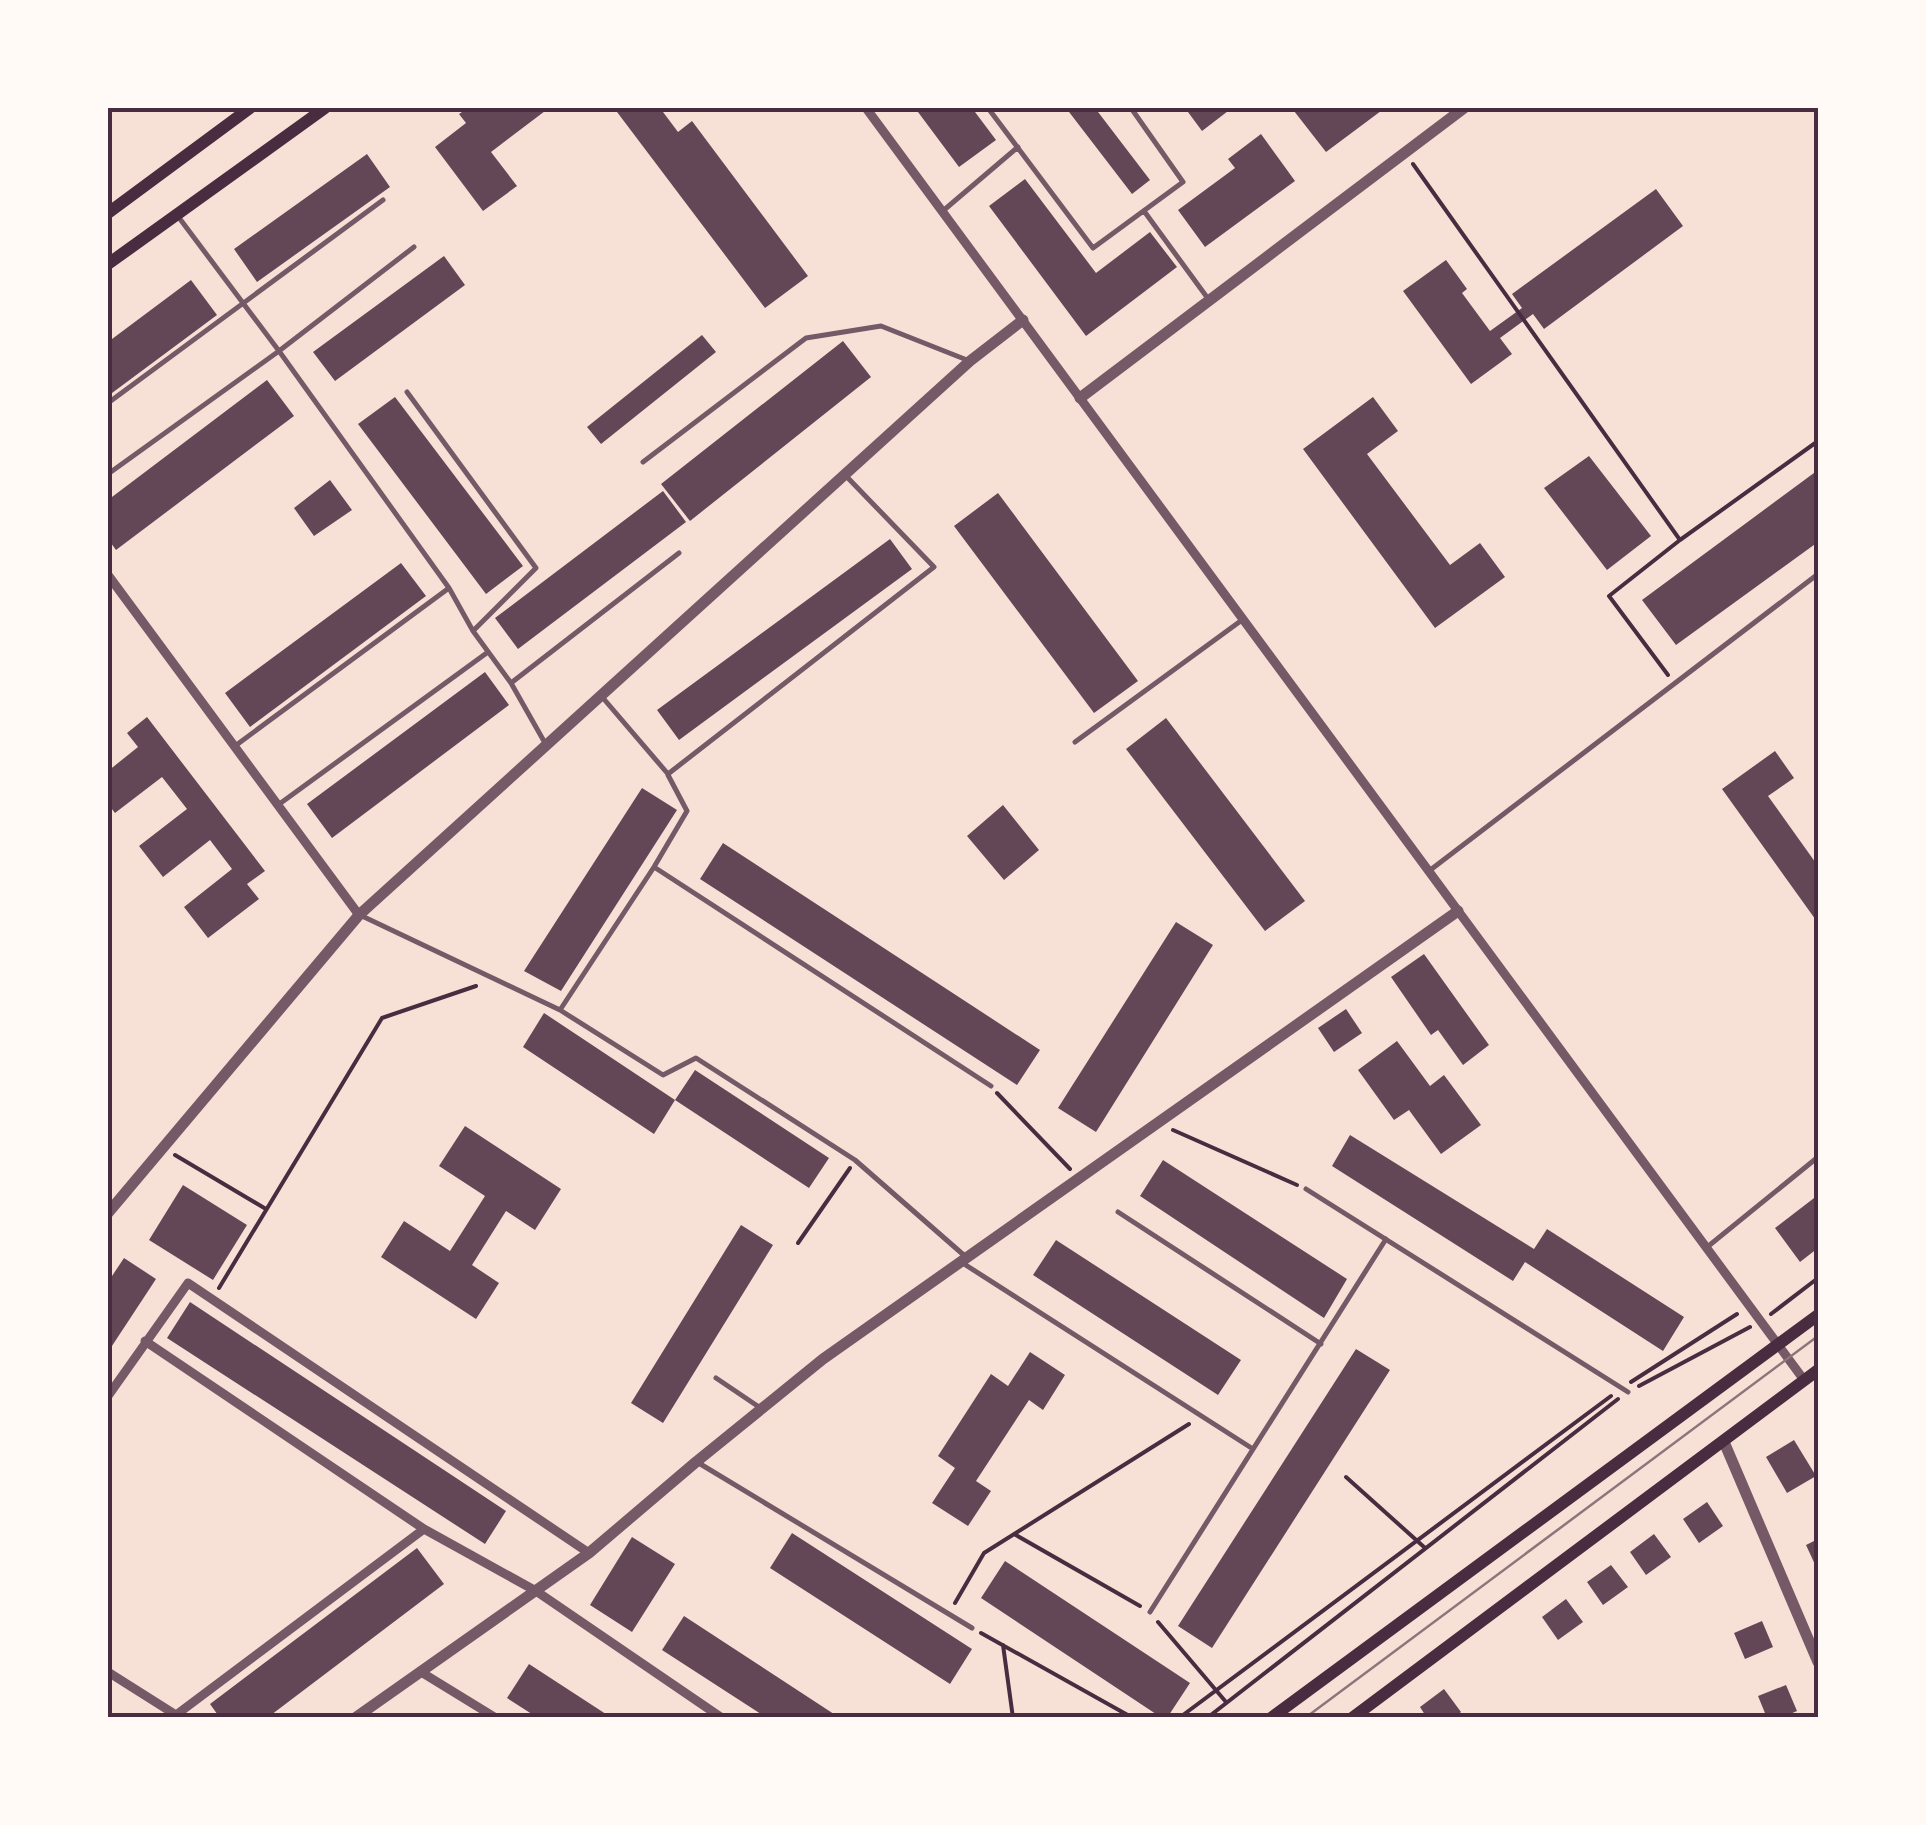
<svg xmlns="http://www.w3.org/2000/svg" width="1926" height="1825" font-family="'DejaVu Sans',sans-serif">
	<style>
		.building { fill: #644757 }
		.lines { fill: none; stroke-linecap: round; stroke-linejoin: round }
		.path { stroke: #4a2c40; stroke-width: 4 }
		.service { stroke: #755966; stroke-width: 5 }
		.minor { stroke: #755966; stroke-width: 9 }
		.tertiary { stroke: #755966; stroke-width: 11 }
		.secondary { stroke: #4a2c40; stroke-width: 12 }
		.tram { stroke: #8f747c; stroke-width: 2.5 }
		.neatline { fill: none; stroke: #4a2c40; stroke-width: 4 }
	</style>
	<rect width="100%" height="100%" fill="#f7e1d7"/>
	<path class="building" d="M468,108H549L491,152L517,186L483,211L435,147L466,123L459,114Z
		M614,108H660L678,132L692,121L808,276L765,308Z
		M915,108H972L996,140L959,167Z
		M1066,108H1095L1150,180L1132,194Z
		M1185,108H1232L1202,131Z
		M1298,108H1385L1326,152L1294,111Z
		M1261,134L1295,181L1205,247L1178,210L1235,168L1228,159Z
		M367,154L390,187L257,282L234,249Z
		M1025,179L1096,273L1150,232L1177,267L1086,336L989,206Z
		M1656,189L1683,226L1544,329L1533,314L1500,338L1512,354L1471,384L1403,291L1446,260L1467,289L1462,293L1490,331L1522,308L1512,294Z
		M444,256L465,285L335,381L313,352Z
		M191,280L217,315L108,396V342Z
		M702,335L716,352L601,444L587,427Z
		M843,341L871,377L690,521L661,484Z
		M267,380L294,416L116,550L108,539V500Z
		M395,397L523,566L486,594L358,424Z
		M1373,397L1398,431L1367,454L1450,565L1480,543L1505,577L1435,628L1303,449Z
		M1589,456L1651,536L1607,570L1544,488Z
		M1818,470V542L1676,645L1642,600Z
		M330,480L352,510L314,536L294,508Z
		M663,491L686,522L518,649L495,618Z
		M998,493L1138,681L1094,713L954,526Z
		M890,539L912,569L679,740L657,710Z
		M401,563L426,596L250,727L225,693Z
		M485,672L509,705L332,838L307,804Z
		M147,717L265,871L247,884L259,899L208,938L184,907L232,869L210,840L163,877L139,846L187,809L162,777L115,813L108,804V771L138,747L127,733Z
		M1166,718L1305,901L1265,931L1126,749Z
		M1775,751L1794,778L1768,796L1818,866V923L1722,789Z
		M642,788L677,810L561,991L524,971Z
		M1003,805L1039,850L1004,880L967,836Z
		M723,843L1040,1050L1017,1085L700,879Z
		M1176,922L1213,945L1096,1132L1058,1108Z
		M1424,954L1489,1045L1463,1065L1438,1030L1431,1035L1391,977Z
		M1346,1009L1362,1033L1334,1052L1318,1028Z
		M544,1013L675,1100L654,1134L523,1047Z
		M1397,1041L1430,1086L1444,1075L1481,1125L1441,1154L1409,1110L1394,1120L1358,1070Z
		M695,1070L829,1158L809,1188L675,1100Z
		M465,1126L561,1189L535,1230L506,1211L472,1265L499,1283L476,1319L381,1257L404,1221L450,1251L485,1196L439,1166Z
		M1350,1135L1534,1249L1547,1229L1684,1317L1663,1351L1525,1262L1513,1281L1332,1166Z
		M1163,1160L1347,1279L1324,1318L1140,1196Z
		M183,1185L247,1225L213,1280L149,1240Z
		M1818,1195V1248L1800,1262L1775,1228Z
		M741,1225L773,1245L663,1423L631,1403Z
		M1056,1240L1241,1360L1218,1395L1033,1275Z
		M124,1258L156,1279L108,1352V1282Z
		M190,1302L506,1511L485,1544L167,1338Z
		M1356,1349L1390,1370L1212,1648L1178,1626Z
		M1030,1352L1065,1375L1043,1410L1029,1400L976,1481L991,1491L968,1526L932,1503L955,1468L938,1456L991,1374L1008,1386Z
		M1794,1440L1816,1476L1787,1493L1766,1457Z
		M1707,1502L1723,1526L1699,1543L1683,1519Z
		M792,1533L972,1649L950,1684L770,1568Z
		M1654,1534L1671,1557L1646,1575L1630,1552Z
		M632,1537L675,1564L632,1632L590,1605Z
		M1818,1539V1571L1806,1545Z
		M417,1548L444,1584L267,1718H220L210,1704Z
		M1005,1561L1190,1683L1167,1718H1162L981,1598Z
		M1611,1565L1628,1587L1603,1605L1587,1582Z
		M1566,1599L1583,1622L1558,1640L1542,1617Z
		M684,1616L840,1718H767L662,1650Z
		M1762,1621L1773,1647L1745,1659L1734,1633Z
		M529,1664L612,1718H538L507,1698Z
		M1786,1685L1797,1711L1781,1718H1767L1758,1696Z
		M1444,1689L1461,1712L1454,1718H1427L1420,1707Z"/>
	<g class="lines">
		<path class="path" d="M1413,164L1680,540L1818,441
			M1668,675L1609,596L1680,540
			M997,1093L1070,1169
			M1173,1130L1297,1185
			M175,1155L266,1209
			M798,1243L850,1168
			M219,1288L382,1018L476,986
			M1771,1314L1818,1278
			M1631,1382L1737,1314
			M1639,1386L1750,1327
			M1346,1477L1424,1547
			M1014,1534L1140,1606
			M955,1603L984,1553L1189,1424
			M1158,1622L1226,1702
			M981,1633L1133,1718
			M1003,1645L1013,1718
			M1179,1718L1611,1396
			M1207,1718L1618,1399"/>
		<path class="service" d="M988,108L1093,248L1183,182L1131,108
			M944,210L1018,147
			M1144,211L1209,300
			M177,215L279,351L449,588L473,631L511,683L545,743
			M407,392L536,568L473,631
			M108,403L383,200
			M643,462L806,338L881,326L967,360
			M108,474L279,351L414,247
			M511,683L679,553
			M603,698L668,774L934,567L846,476
			M1075,742L1242,620
			M235,746L449,588
			M278,805L488,652
			M654,867L991,1086
			M1429,871L1818,574
			M362,916L560,1010L663,1075L696,1058L855,1160L966,1257
			M560,1010L654,867L687,811L668,775
			M1306,1189L1628,1392
			M1118,1212L1321,1344
			M1706,1248L1818,1157
			M961,1262L1253,1449
			M716,1378L759,1407
			M697,1462L972,1628
			M1150,1612L1386,1239"/>
		<path class="minor" d="M866,108L1804,1380
			M108,575L359,915
			M145,1341L424,1529
			M108,1396L188,1283L589,1553
			M108,1672L176,1715L424,1529L536,1591L722,1718
			M421,1672L496,1718"/>
		<path class="tertiary" d="M1080,398L1464,108
			M108,1213L359,915L970,361L1023,320
			M1724,1442L1818,1662
			M355,1718L589,1553L696,1462L823,1359L1458,911"/>
		<path class="secondary" d="M108,213L250,108
			M108,264L325,108
			M1271,1718L1818,1315
			M1352,1718L1818,1370"/>
		<path class="tram" d="M1305,1718L1818,1336"/>
	</g>
	<rect width="1926" height="1825" fill="none" stroke="#fffaf5" stroke-width="220"/>
	<rect x="110" y="110" width="1706" height="1605" class="neatline"/>
</svg>
